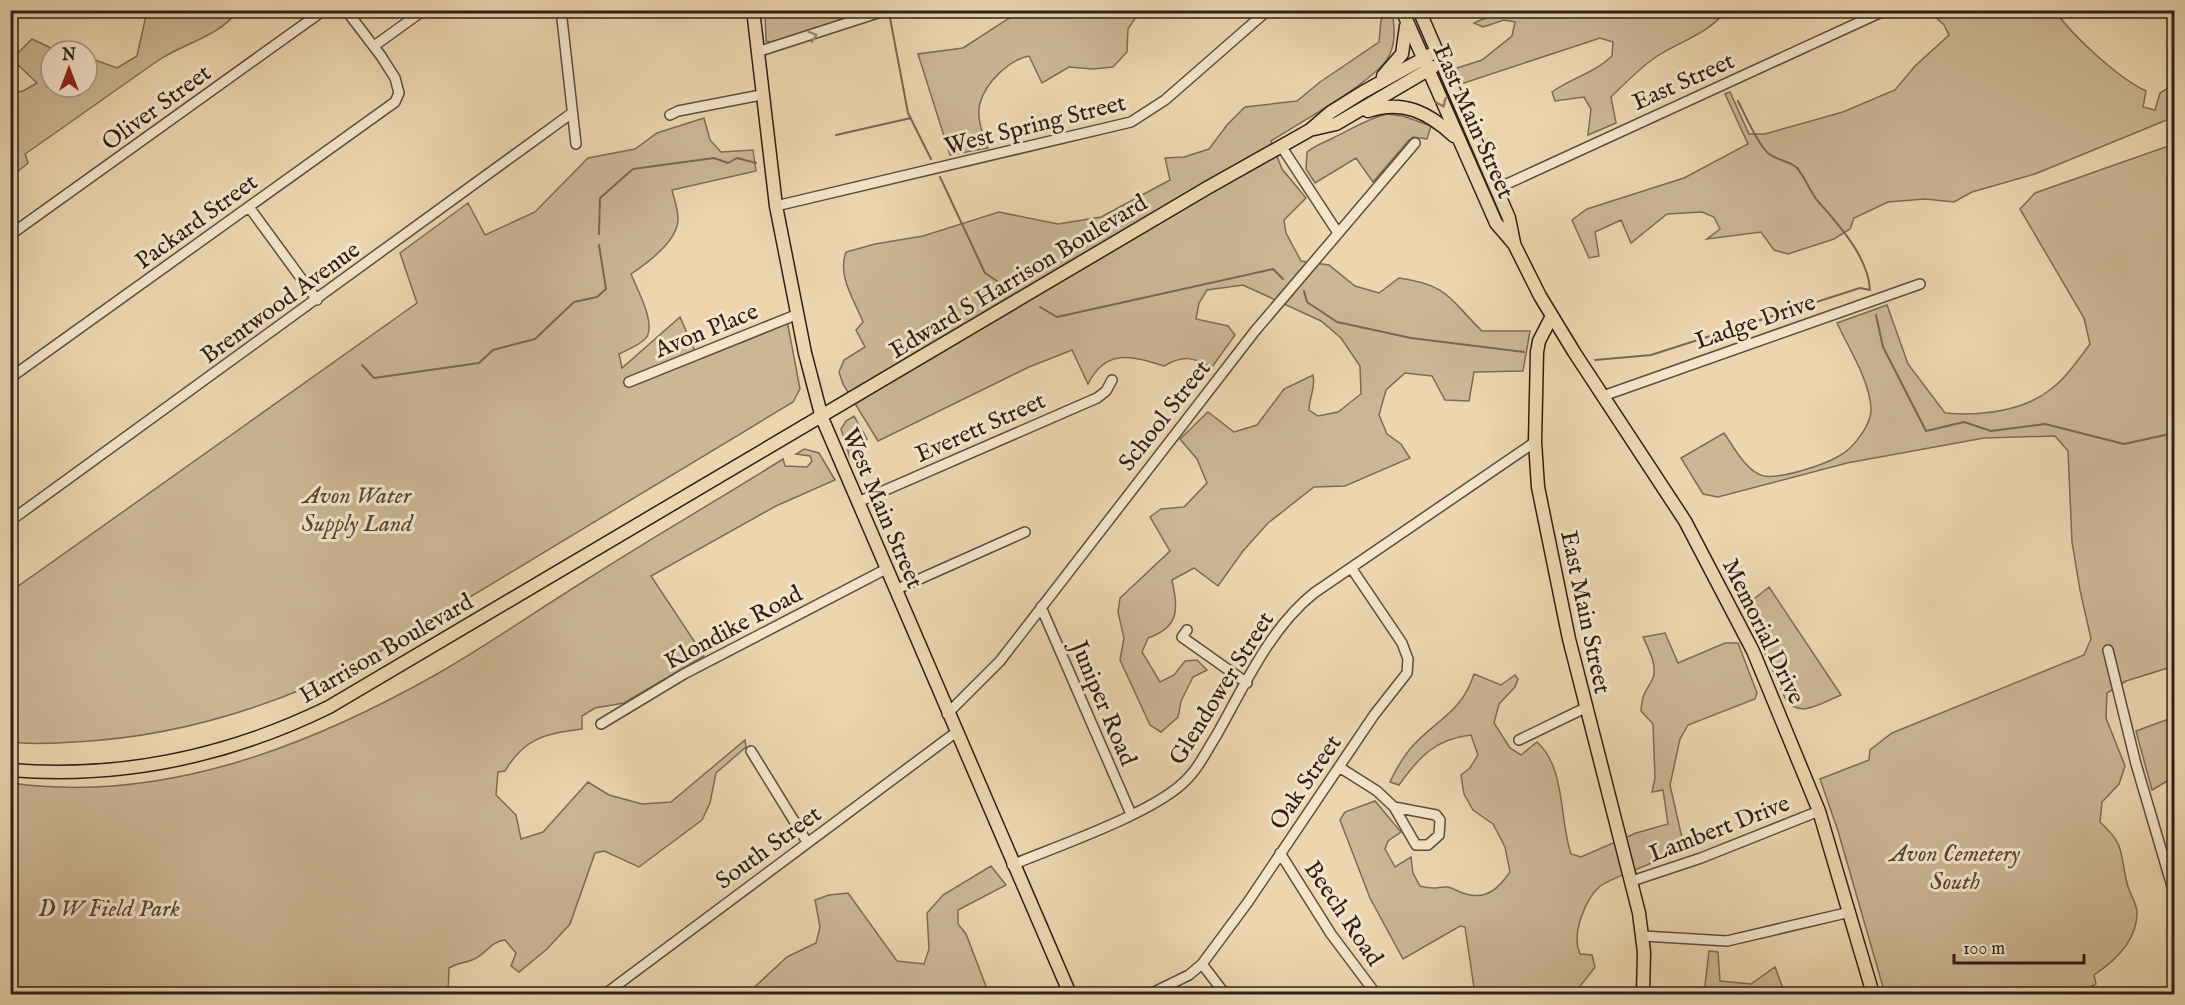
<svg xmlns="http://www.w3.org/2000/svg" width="2185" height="1005" font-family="'IM FELL English',serif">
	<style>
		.green { fill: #ccb695; stroke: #7d6b56; stroke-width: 1.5 }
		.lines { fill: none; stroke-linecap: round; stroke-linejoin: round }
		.stream { stroke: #796753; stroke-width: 2 }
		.minor-casing { stroke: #5e4d3c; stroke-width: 12 }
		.major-casing { stroke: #2e2016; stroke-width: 15 }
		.minor { stroke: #f3e4cb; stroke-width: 9 }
		.major { stroke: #ecd5af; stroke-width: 12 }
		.oneway { stroke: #9a8c7a }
		.oneway2 { stroke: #8d7a62 }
		.labels { text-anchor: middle; stroke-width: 6; stroke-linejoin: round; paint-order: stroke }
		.street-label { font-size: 24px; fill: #2e2016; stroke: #f3e4cb }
		.park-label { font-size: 24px; font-style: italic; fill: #564636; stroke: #f3e4cb }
	</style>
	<rect width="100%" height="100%" fill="#ecd5af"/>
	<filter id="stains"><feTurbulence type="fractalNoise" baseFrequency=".00333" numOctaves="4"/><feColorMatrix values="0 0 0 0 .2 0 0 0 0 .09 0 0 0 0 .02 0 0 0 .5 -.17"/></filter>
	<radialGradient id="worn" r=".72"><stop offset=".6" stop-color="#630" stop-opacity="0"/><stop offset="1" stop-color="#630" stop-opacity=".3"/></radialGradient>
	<path class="green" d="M147,11H237C221,36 182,44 159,60C114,91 70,123 25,154L28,163L11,177V93L23,91L37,83L12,59L32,39L57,51H51V87H87V57L117,68L137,56Z
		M765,11H873L772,42L766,41Z
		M1020,11H1140L1128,29L1127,52L1113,67L1093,69L1069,67L1042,83L1029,56C1009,60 986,82 980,103C976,118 983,135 988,148L950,155L918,54L963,48Z
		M1501,11V10L1725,11C1710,34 1675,43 1653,59C1638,70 1624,84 1611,97L1616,123L1588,135L1591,109L1584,97L1555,101L1552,92C1571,78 1595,73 1612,56L1613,42L1600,38L1461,84L1457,68L1482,60L1512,36L1515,22L1504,20L1483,27L1474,23Z
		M1929,11H2055C2073,36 2118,78 2146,91L2143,107L2155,110L2160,93L2174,84V117L2035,174L1972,192L1954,202L1925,199L1888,202L1854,218L1850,229L1834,239L1788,254L1774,250L1761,232L1707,239L1720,229L1714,217L1702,212L1667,214L1631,243L1621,220L1595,232L1599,256L1589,258L1572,220L1587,209L1684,178L1748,144L1725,94L1730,92L1749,134H1765L1843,112L1895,90L1915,66L1949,35L1944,25Z
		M1386,12L1393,18C1395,31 1395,42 1390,54C1380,79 1296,125 1271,141L1282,169L1306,198L1284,220L1286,233L1301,261L1329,265L1355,286L1379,293L1399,278C1449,285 1449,299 1482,331H1530L1523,371L1474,372L1469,401L1445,400L1432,376L1405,373L1386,390L1379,415L1387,434L1401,444L1410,458L1345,486L1314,487L1268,523L1243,551L1218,586L1194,568L1172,580C1178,609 1180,627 1148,638L1142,652L1160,682L1174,675L1185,661L1197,660L1207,670L1193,677L1181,701L1178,717L1161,732L1150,725L1120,660L1124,638L1118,612L1120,598L1170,551L1150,517L1161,509L1184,507L1207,483L1197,459L1180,439L1208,412L1234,432L1257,425L1284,389L1313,375C1316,389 1309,397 1309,410L1318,416L1338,412L1361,394L1360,366L1341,338L1321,321L1243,285L1207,290L1199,303L1196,319L1228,326L1235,335L1212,367C1193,357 1183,355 1164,366C1132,356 1106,348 1088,384L1072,350L1029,367L878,441L843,384L839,372L844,360L865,347L856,330L863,322C854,299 837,276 846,252L875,244L923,236L999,212L1058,224L1101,217L1170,180L1165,158L1184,157L1209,149L1227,125L1245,107L1297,101L1320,82L1379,42L1381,20Z
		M1387,114L1403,116L1431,126L1427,139L1413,137L1409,140L1373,182L1356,158L1315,183L1306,169L1307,152C1316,145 1323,143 1333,138C1352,129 1366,119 1387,114Z
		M704,118L710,140L721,152L753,150L756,171L672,190C674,199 678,209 678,218C679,240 646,264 631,274C637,289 659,328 644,340C637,346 627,350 619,354L622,368L680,317L695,351L786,315L800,389L793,402L364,661C273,707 177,737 75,742C54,743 31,745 11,742L10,592L417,303L400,253L468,203L485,235L535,212L588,158L635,149L657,133Z
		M2174,144V690L2168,668L2126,681L2107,693L2106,718L2125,766L2119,784L2102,802L2100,822C2126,846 2119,851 2127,883C2129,893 2137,903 2137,913C2137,940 2115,961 2094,975L2096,984L2076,994H1885L1838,831L1820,779L1869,760L1870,750L1892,733L2084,655L2091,639L2080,590L2072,542L2068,451L2055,436L1984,438L1847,463L1718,497L1703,494L1681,458L1724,433C1734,447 1746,472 1764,476C1781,479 1824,465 1839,456C1853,449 1872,424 1871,408C1869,379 1849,349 1837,323L1887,305L1908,364L1945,413C1979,416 2023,412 2051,389C2066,378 2079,359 2090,344L2084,318L2020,209L2035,193Z
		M854,416L867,439L850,458L841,429L846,421Z
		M804,449L819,453L835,480L776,506L651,576L704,656L624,703L595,708L582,716V729C547,733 524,738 505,771L498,772L496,795L516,815L521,839L543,832L588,782L609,795L642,804L671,802L745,740L746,747L716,773L710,803L702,820L639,867L604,851L595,853L570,924L547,949L519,972L511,966L516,953L505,940C489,942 486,955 472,960C464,963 457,963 449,968L448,994H11V783C161,804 308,747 437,674C488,645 536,611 586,580C651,538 718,500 783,459L785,466L807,467L812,461L810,456L796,454Z
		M1769,587L1841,695C1823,702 1800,719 1786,700L1744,607Z
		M1665,633L1678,663L1725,643H1738L1757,693L1755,699L1688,725L1680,739L1670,785L1685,851C1675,853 1606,881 1600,886C1585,900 1571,934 1580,954L1592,955L1595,967L1574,994H1475L1465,927L1460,926L1403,959L1370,898L1340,820L1345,812L1375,801L1401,832L1388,841L1385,849L1395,867L1411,857L1413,873L1420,886C1436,891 1438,886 1448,887C1455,889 1460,893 1466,894C1487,900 1499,888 1510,872L1505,847L1493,824L1473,810L1464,794L1461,775L1470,768L1478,755L1471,735C1435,739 1419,757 1399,785L1390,782C1395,771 1402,759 1410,749C1434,720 1461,715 1474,674L1501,685L1515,675L1518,679L1515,687L1499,704L1494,723L1510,748L1521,755L1537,742C1566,768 1559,819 1571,854L1581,857L1636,833L1668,824L1663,790L1652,792L1655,778L1653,724L1641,711C1642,694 1645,693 1652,680C1659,668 1648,648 1643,637Z
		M2174,717V777L2152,790L2136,731Z
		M991,866L1006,885L958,910V924L966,934L989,994H747L787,957L816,943L820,927L815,900L829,895L848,893L897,961L924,964L929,949L927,913L943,895Z
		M1709,951L1718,952L1720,981L1751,984L1775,967L1785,994H1704Z"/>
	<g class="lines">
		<path class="stream" d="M890,18L908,113L931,159
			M836,135L911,118
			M940,177L985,273L1000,283
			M599,234L600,198L633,169L714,158L728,163L737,158L756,163
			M1304,291L1307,302L1337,322L1411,338L1524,352
			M1040,307L1057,317L1273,269L1283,279
			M1876,315L1883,347L1926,431L1964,422L1991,431L2045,424L2124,444L2174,433
			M1595,360L1651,355L1860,288L1870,290C1868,256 1838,224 1817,200C1809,190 1805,177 1797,168C1789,160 1772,160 1765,150C1754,136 1746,117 1738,101
			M362,365L374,378L479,363L493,350L535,339L574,302L597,297L606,289L599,245"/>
		<g class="minor-casing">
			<path id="minor" d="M561,10L576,144
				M374,46L424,10
				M757,52L887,10
				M670,115L678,111L761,95
				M1281,146L1338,233
				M1496,189L1886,10
				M776,206L1131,122L1165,100L1268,10
				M249,207L317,300
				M10,235L324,10
				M10,378L395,102L399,93L395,78L381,56L346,10
				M629,382L798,314
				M1603,396L1920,284
				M858,502L1097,398L1106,391L1112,380
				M10,521L572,113
				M895,590L1025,532
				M1041,607L1131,814
				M1187,630L1182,637L1247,683
				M2108,650L2136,764L2174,893
				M947,714L1000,661L1255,331L1415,143
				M601,724L684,674L886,569
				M1519,740L1585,708
				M751,751L807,842
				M1339,767L1377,791L1394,807L1416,845H1428L1439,835L1440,820L1436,815L1394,807
				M1280,853L1331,934L1376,994
				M1012,865C1057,846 1158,812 1188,778C1200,766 1207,750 1216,736C1244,687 1269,629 1314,593L1535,442
				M1632,881L1701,858L1819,811
				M1643,936L1727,941L1850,912
				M1202,964L1225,994
				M605,994L955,733
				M1150,994L1189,975L1202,964L1248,902L1374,715L1407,673L1408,659L1402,643L1352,569
				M2173,994H2174"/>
		</g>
		<g class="major-casing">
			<path id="major" d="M753,10L776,206L805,353L822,418L1070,994
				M1402,10L1496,223L1514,244L1540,296L1574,352L1685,521L1753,651L1819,811L1873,994
				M1419,10L1509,218L1514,243
				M1383,76L1402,54L1406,26
				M1368,111C1403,99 1429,113 1454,136
				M1314,129L1336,124L1433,67
				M1552,316L1539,341L1537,352L1535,442L1538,487L1569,639L1639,913L1644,952L1643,994
				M10,770C122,779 229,756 329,707L1207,188L1310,130L1331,112L1363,92L1437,51"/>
		</g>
		<use href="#minor" class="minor"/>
		<use href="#major" class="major"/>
	</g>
	<defs><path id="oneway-chevron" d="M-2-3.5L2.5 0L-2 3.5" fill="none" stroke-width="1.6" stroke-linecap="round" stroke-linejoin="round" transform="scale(1.5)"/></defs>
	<use class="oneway" href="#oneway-chevron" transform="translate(813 36) rotate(-18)"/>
	<use class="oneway2" href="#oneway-chevron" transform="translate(1442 103) rotate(67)"/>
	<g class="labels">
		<g class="street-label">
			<text transform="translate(1683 81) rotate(-24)" y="8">East Street</text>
			<text transform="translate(156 107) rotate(-36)" y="8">Oliver Street</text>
			<text transform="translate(1474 121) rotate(66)" y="8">East Main Street</text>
			<text transform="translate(1035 124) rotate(-14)" y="8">West Spring Street</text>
			<text transform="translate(196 221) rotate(-36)" y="8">Packard Street</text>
			<text transform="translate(1018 276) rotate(-31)" y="8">Edward S Harrison Boulevard</text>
			<text transform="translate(280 302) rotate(-36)" y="8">Brentwood Avenue</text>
			<text transform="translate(1755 321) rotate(-19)" y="8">Ladge Drive</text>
			<text transform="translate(706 330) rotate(-22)" y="8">Avon Place</text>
			<text transform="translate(1164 415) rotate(-52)" y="8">School Street</text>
			<text transform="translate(980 427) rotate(-24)" y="8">Everett Street</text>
			<text transform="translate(883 508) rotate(67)" y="8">West Main Street</text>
			<text transform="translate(1586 612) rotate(78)" y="8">East Main Street</text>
			<text transform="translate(733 627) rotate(-28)" y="8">Klondike Road</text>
			<text transform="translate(1764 631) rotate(64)" y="8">Memorial Drive</text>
			<text transform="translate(386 648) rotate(-30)" y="8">Harrison Boulevard</text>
			<text transform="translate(1221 688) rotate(-58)" y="8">Glendower Street</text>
			<text transform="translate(1104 703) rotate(67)" y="8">Juniper Road</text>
			<text transform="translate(1305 782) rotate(-56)" y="8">Oak Street</text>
			<text transform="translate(1719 828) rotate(-21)" y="8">Lambert Drive</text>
			<text transform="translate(768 847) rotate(-36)" y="8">South Street</text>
			<text transform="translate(1344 913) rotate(56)" y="8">Beech Road</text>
		</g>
		<g class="park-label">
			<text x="357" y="503">Avon Water<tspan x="357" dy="28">Supply Land</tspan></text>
			<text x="1955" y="861">Avon Cemetery<tspan x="1955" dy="28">South</tspan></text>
			<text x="109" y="916">D W Field Park</text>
		</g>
	</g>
	<rect width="2185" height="1005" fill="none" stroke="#ecd5af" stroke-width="36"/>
	<rect x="12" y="12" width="2161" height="981" fill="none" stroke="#2e2016" stroke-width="3"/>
	<rect x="18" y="18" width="2149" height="969" fill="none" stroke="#2e2016" stroke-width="1.5"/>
	<g transform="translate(69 69)"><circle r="28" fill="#f3e4cb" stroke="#a49683" stroke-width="1.5"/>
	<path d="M0-4.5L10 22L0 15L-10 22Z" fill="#8f2418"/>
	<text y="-9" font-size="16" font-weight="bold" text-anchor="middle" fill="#2e2016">N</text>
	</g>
	<path d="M1954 954v9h130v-9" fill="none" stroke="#2e2016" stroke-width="3"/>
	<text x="1963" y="954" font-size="18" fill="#2e2016" stroke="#f3e4cb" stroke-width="4.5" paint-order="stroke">100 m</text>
	<rect width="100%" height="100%" filter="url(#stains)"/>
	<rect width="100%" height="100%" fill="url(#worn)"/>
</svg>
